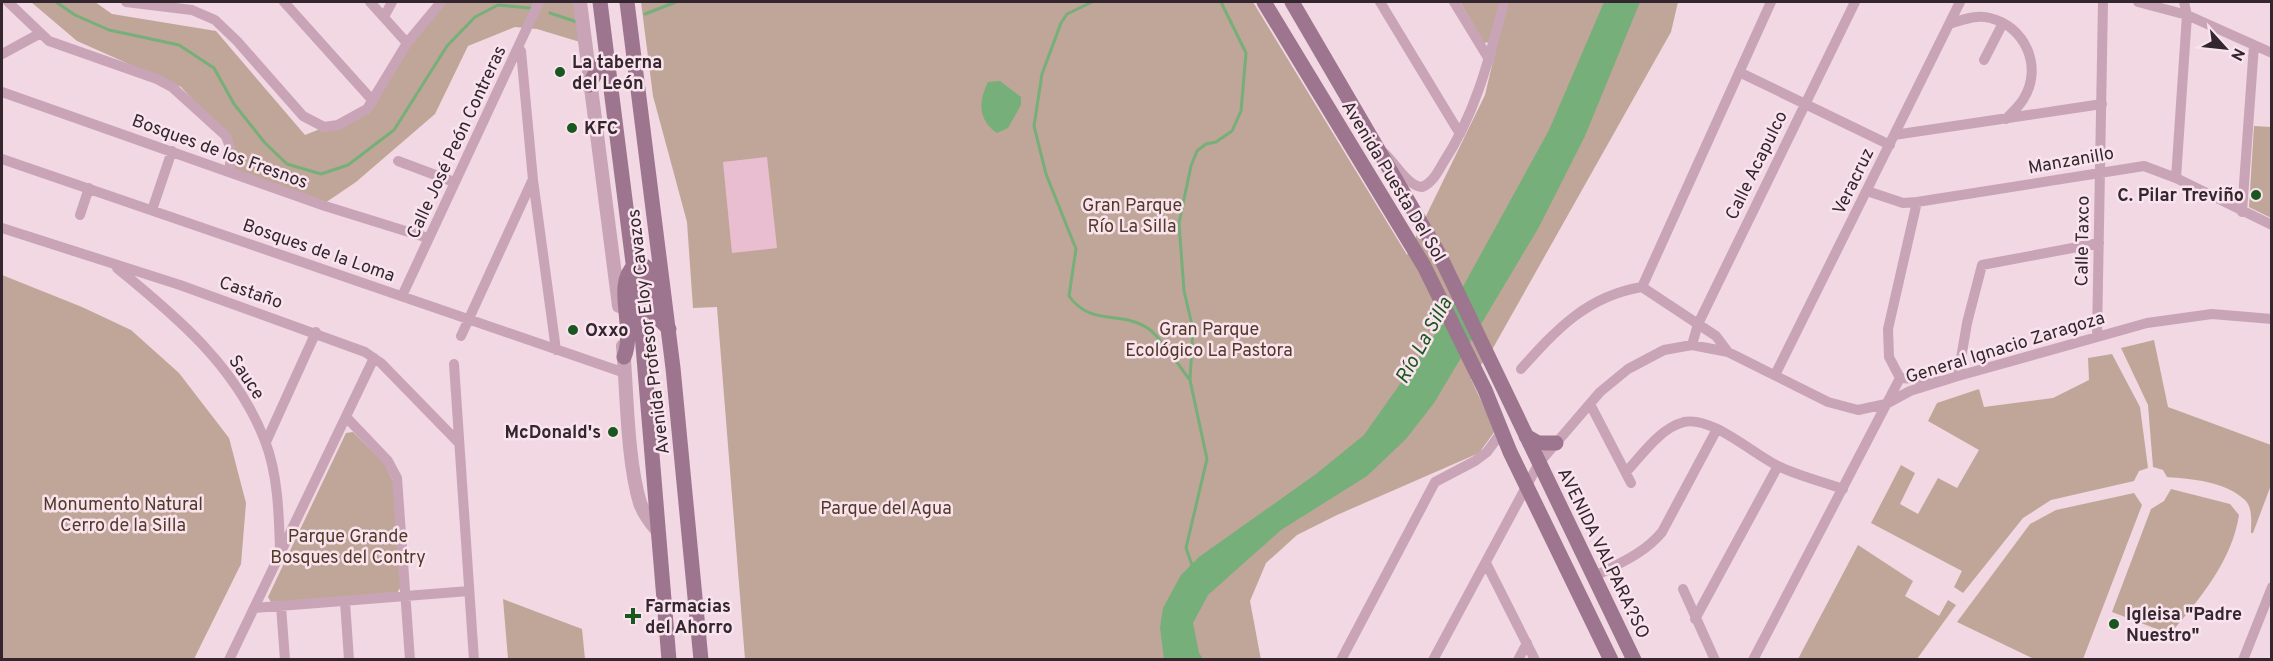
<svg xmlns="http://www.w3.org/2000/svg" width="2273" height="661" font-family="Overpass,sans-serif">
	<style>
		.green { fill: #c0a698 }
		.plaza { fill: #eabed1 }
		.water { fill: #76af7a }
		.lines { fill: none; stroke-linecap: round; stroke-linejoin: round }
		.stream { stroke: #76af7a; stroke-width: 3 }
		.minor { stroke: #c9a4b7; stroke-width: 10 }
		.tertiary { stroke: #c9a4b7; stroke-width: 14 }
		.secondary { stroke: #9d758e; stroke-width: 15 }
		.poi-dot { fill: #1a5720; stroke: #f9e4ed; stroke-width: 2 }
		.labels { text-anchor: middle; stroke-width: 5; stroke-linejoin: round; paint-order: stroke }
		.poi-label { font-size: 18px; font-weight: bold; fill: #34262f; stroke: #f9e4ed; text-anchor: start }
		.street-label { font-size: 18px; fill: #34262f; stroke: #f9e4ed }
		.park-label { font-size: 18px; fill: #533929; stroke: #f9e4ed }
		.water-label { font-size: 20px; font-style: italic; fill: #1a5720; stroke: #f9e4ed }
	</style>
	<rect width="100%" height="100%" fill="#f1d8e3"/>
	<path class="green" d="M31,2H95L112,14L216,31L305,135L370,109L409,46L445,2H576L580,42L537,29L515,27L468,46L435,114L356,182L325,203L232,171L228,138L181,87L77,41Z
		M641,2H1253L1407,255L1485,95L1507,2H1678L1671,32L1493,348L1471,379L1495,431L1479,453L1337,515L1297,535L1266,563L1250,601L1261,660L745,659L717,307L693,308L687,222L653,96Z
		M1460,2H1500L1490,42L1484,43Z
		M2254,126L2271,127V218L2249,207Z
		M2,275L82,307L131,330L179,373L229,438L246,503L241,564L194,659H2Z
		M2154,340L2168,407L2271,445V485L2253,533H2251C2251,522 2253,508 2245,500C2225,481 2192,479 2167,477L2163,470L2153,467L2148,405L2121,348Z
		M2112,354L2140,407L2148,468L2139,471L2134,481L2051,500L2023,518L1963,593L1954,587L1962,571L1871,523L1901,465L1915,473L1900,504L1918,514L1938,478L1957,488L1979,450L1928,421L1937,403L1979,389L1984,407L2053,398L2089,380L2088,358Z
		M353,432L384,463L393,481L402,585L397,593L271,602L268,597L346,433Z
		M2171,489L2230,504L2239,515C2232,561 2199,600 2170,634L2112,612L2151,509L2164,501Z
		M2134,493L2142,505L2083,659H2034L1957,622L2030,524L2056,510Z
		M1858,545L1913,581L1905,596L1939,616L1948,600L1956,605L1917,659H1798Z
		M503,599L582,629L585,659H508Z"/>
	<path class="plaza" d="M767,157L777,248L732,253L723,162Z"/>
	<path class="water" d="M1604,2H1640L1585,136L1539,227L1434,403L1406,439L1367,476L1281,530L1208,595L1193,623L1199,653L1203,659L1164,660L1160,627L1163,608L1181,575L1199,557L1316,474L1364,435L1443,323L1549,130Z
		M1000,81L1021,97V105L1008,128L997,133C978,120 978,102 988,82Z"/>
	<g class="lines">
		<path class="stream" d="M56,2L75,15L109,30L179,45L214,68L234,104L265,143L287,164L321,174L348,165L394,130L447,46L475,17L498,5L530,8
			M1092,2L1067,14L1061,23L1042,74L1034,126L1046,174L1076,249L1069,296C1091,327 1122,310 1149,329C1162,339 1179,366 1190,380
			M550,13L577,22
			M645,14L676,2
			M1192,565L1186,548L1207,459L1190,380L1193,329L1184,291L1179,223L1191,166L1197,151L1206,144L1216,142L1232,131L1241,111L1246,53L1221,2"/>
		<path class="minor" d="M8,2L49,41L157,79L172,87L226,136L230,147V172
			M126,2L192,10L215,20L237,41L303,116L324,127L338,125L367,109L407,43L441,2
			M284,2L373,101
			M370,2L407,43
			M1380,2L1460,134
			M1454,2L1490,61
			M2138,2L2187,15L2272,53
			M384,17L392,2
			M1949,24C1962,20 1977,14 1990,18C2025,26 2043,67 2024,98C2020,106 2012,112 2006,119
			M519,49L521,51L533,180L556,350
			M2,54L39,34
			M1984,60L2003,23
			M1739,72L1890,145
			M2,92L325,206L428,238
			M1894,135L2102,104
			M1383,152C1395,162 1407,186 1422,187C1432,183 1438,172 1443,163C1476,113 1489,59 1504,2
			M2,159L625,373
			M398,161L454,182
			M2176,178L2187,15L2184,2
			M1867,191L1903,203L1917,202L2144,166L2176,178L2272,225
			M152,210L172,151
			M2242,212L2254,45
			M80,215L89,188
			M2,228L180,285L365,352L381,363L458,442
			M117,268C176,316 237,367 265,441C278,474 279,515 280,550
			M1642,287L1716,336L1728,352L1828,402L1858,410L1886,404L1910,391L1958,376L2147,323L2212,314L2272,319
			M1642,287L1771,2
			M402,296L539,2
			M461,336L532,181
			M2097,337L2103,2
			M1692,345L1698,324L1855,2
			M454,364L474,660
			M1521,369C1557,329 1587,296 1642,287
			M1775,375L1960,2
			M1958,376L1967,323L1982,265L2099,243
			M1900,378L1889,357L1888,329L1917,202
			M1590,404L1631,483
			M347,418L388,461L397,478L410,660
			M266,442L316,332
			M1626,472C1642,455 1660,428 1684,422C1712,416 1753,454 1778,466C1798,476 1821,481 1843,489
			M1486,563L1535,660
			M1593,577C1618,564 1644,554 1662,532L1717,429
			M1683,589L1715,660
			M345,602L349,660
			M281,606L285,660
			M254,608L469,591
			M1695,619L1778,466
			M229,660L374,358
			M1341,660L1435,482L1475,461L1487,452L1501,433
			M1433,660L1539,463L1600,392L1628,369L1664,350L1692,345L1728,352
			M1518,660L1527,643
			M1753,660L1900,378L1937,380
			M2243,660L2272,587"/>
		<path class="tertiary" d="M580,2L619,306
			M623,346C627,392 627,460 640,503C644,514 650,522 657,530"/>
		<path class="secondary" d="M600,2L642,334L669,660
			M627,2L673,368L701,660
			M1264,2L1424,266L1485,390L1510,452L1611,660
			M1292,2L1439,254L1634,660
			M589,85L606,54
			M624,357C636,329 613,285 634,266H645L649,270L654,314L669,329
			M1526,436L1538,443H1556"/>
	</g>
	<g class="poi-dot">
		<circle cx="560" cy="72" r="6"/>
		<circle cx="572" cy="128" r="6"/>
		<circle cx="2256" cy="195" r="6"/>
		<circle cx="573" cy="330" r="6"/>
		<circle cx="613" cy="432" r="6"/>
		<path d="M630 607h6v6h6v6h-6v6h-6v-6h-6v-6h6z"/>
		<circle cx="2114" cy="624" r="6"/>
	</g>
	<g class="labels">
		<g class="poi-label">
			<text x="572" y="68">La taberna<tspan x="572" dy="21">del León</tspan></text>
			<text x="584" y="134">KFC</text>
			<text x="2244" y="201" text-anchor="end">C. Pilar Treviño</text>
			<text x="585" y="336">Oxxo</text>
			<text x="601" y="438" text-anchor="end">McDonald's</text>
			<text x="645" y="612">Farmacias<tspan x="645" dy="21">del Ahorro</tspan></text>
			<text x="2126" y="620">Igleisa "Padre<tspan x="2126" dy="21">Nuestro"</tspan></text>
		</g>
		<g class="street-label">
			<text transform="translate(456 142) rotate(-65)" y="6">Calle José Peón Contreras</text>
			<text transform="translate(220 151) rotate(20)" y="6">Bosques de los Fresnos</text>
			<text transform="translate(2071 160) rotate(-10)" y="6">Manzanillo</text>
			<text transform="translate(1756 165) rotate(-64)" y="6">Calle Acapulco</text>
			<text transform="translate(1394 181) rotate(59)" y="6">Avenida Puesta Del Sol</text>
			<text transform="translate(1853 181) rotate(-64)" y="6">Veracruz</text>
			<text transform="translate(2082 241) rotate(-89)" y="6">Calle Taxco</text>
			<text transform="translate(319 250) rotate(19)" y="6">Bosques de la Loma</text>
			<text transform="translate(251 292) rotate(19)" y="6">Castaño</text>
			<text transform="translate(648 332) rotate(-97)" y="6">Avenida Profesor Eloy Cavazos</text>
			<text transform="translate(2005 347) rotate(-17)" y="6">General Ignacio Zaragoza</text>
			<text transform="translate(247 377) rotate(56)" y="6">Sauce</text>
			<text transform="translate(1604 553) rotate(64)" y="6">AVENIDA VALPARA?SO</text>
		</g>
		<g class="park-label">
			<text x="1132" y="211">Gran Parque<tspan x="1132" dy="21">Río La Silla</tspan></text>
			<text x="1209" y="335">Gran Parque<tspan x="1209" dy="21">Ecológico La Pastora</tspan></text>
			<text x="123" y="510">Monumento Natural<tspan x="123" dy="21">Cerro de la Silla</tspan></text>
			<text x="886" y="514">Parque del Agua</text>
			<text x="348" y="542">Parque Grande<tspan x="348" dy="21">Bosques del Contry</tspan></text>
		</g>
		<g class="water-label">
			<text transform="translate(1423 340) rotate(-61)" y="7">Río La Silla</text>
		</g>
	</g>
	<rect width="2273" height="661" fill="none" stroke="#34262f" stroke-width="6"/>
	<g transform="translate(2225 48) rotate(117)" stroke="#f9e4ed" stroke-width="4.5" paint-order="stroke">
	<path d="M0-4.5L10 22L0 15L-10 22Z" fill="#34262f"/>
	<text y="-9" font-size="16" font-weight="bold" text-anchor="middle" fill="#34262f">N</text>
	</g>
</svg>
